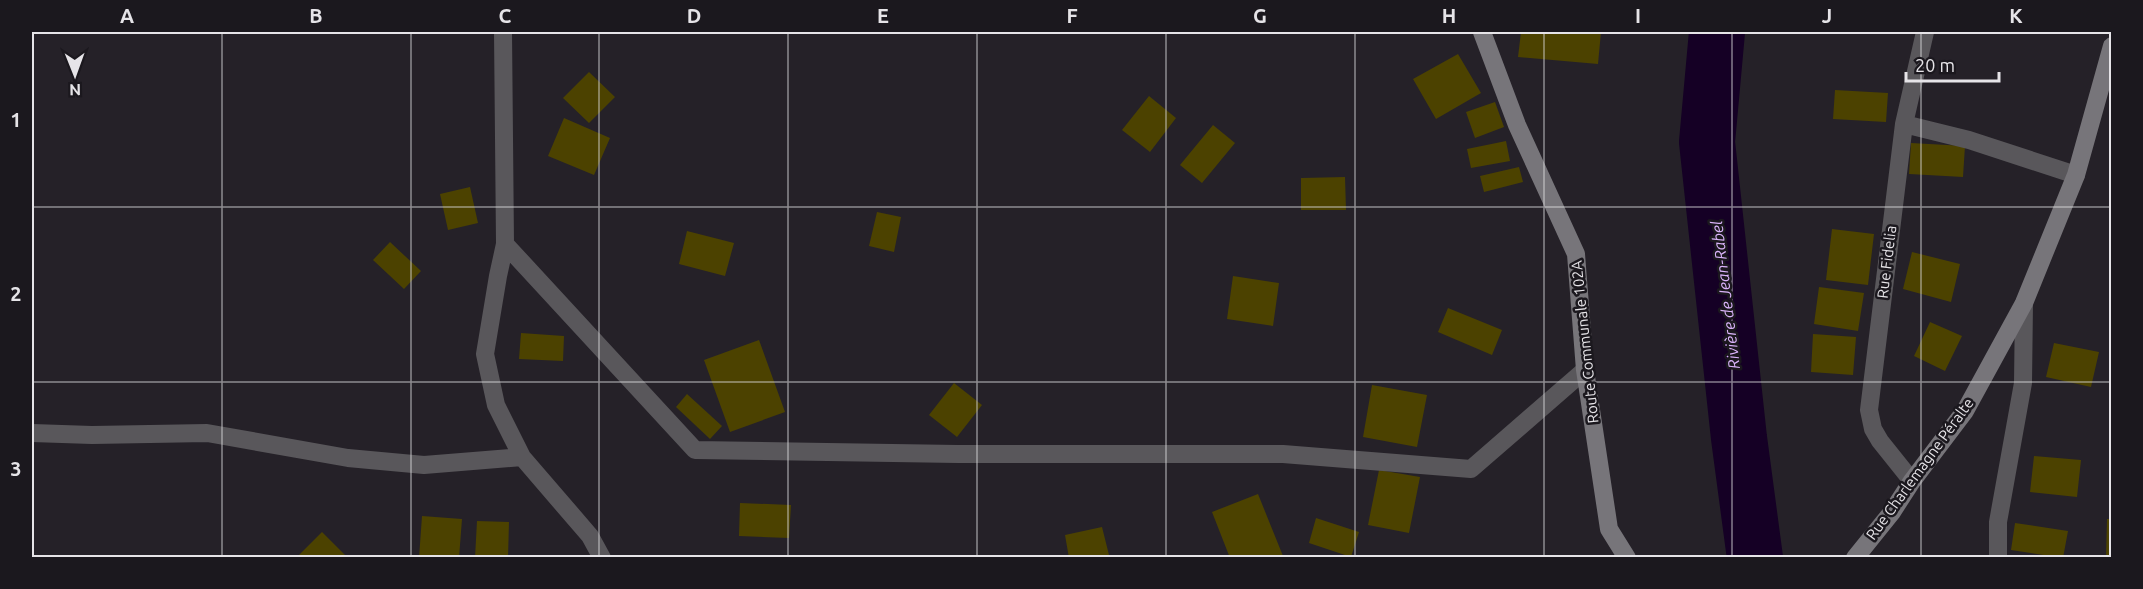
<svg xmlns="http://www.w3.org/2000/svg" width="2143" height="589" font-family="Ubuntu,sans-serif">
	<style>
		.lines { fill: none; stroke-linecap: round; stroke-linejoin: round }
		.river { stroke: #150025; stroke-width: 56 }
		.building { fill: #4c4200 }
		.street { stroke: #59575b; stroke-width: 18 }
		.secondary { stroke: #77757a; stroke-width: 18 }
		.grid { fill: none; stroke: #e6e4e8; stroke-width: 1.5; stroke-opacity: 0.55 }
		.labels { text-anchor: middle; stroke-width: 5; stroke-linejoin: round; paint-order: stroke }
		.street-label { font-size: 15px; fill: #e6e4e8; stroke: #1b181e }
		.water-label { font-size: 16px; font-style: italic; fill: #d9b3f9; stroke: #1b181e }
		.neatline { fill: none; stroke: #e6e4e8; stroke-width: 2 }
		.grid-label { font-size: 20px; text-anchor: middle; font-weight: bold; fill: #e6e4e8 }
	</style>
	<rect width="100%" height="100%" fill="#252128"/>
	<g class="lines">
		<path class="river" d="M1717,32L1707,142L1739,438L1755,558"/>
	</g>
	<path class="building" d="M1521,32H1601L1598,64L1518,57Z
		M1458,54L1481,93L1436,119L1413,79Z
		M589,72L615,97L589,123L563,98Z
		M1835,90L1888,93L1886,122L1833,119Z
		M1149,96L1176,118L1150,152L1122,130Z
		M1495,102L1504,127L1475,138L1466,112Z
		M564,118L610,138L594,175L548,156Z
		M1213,125L1235,143L1202,183L1180,165Z
		M1506,141L1510,161L1471,168L1467,149Z
		M1911,143L1965,146L1963,177L1909,174Z
		M1519,167L1523,182L1484,192L1480,176Z
		M1345,177L1346,210H1301V178Z
		M470,187L478,223L448,230L440,194Z
		M877,212L901,217L894,252L869,246Z
		M1832,229L1874,234L1868,285L1826,280Z
		M687,231L734,243L725,276L679,264Z
		M390,242L421,271L404,289L373,260Z
		M1912,252L1960,264L1951,302L1903,289Z
		M1233,276L1279,283L1273,326L1227,319Z
		M1819,287L1864,293L1858,331L1814,324Z
		M1448,308L1502,330L1492,355L1438,332Z
		M1930,322L1962,336L1945,371L1914,356Z
		M521,333L564,336L563,361L519,359Z
		M1813,334L1856,337L1853,375L1811,372Z
		M759,340L785,412L730,432L704,360Z
		M2054,343L2099,352L2091,387L2046,377Z
		M954,383L982,405L957,437L929,415Z
		M1372,385L1427,395L1417,447L1363,437Z
		M687,394L722,426L710,439L676,407Z
		M2034,456L2081,460L2077,497L2030,492Z
		M1379,470L1420,477L1409,533L1368,525Z
		M1258,494L1283,556L1230,558L1212,512Z
		M740,503L791,505L789,538L739,536Z
		M422,516L462,519L459,558H419Z
		M1316,518L1359,532L1351,557L1309,543Z
		M2107,519H2112V558H2106Z
		M477,521L509,522L508,558H475Z
		M2015,523L2068,531L2063,558L2011,550Z
		M1102,527L1109,555L1096,558H1069L1065,535Z
		M322,532L348,558H296Z"/>
	<g class="lines">
		<path class="street" d="M503,32L505,244L695,450L958,454H1283L1471,469L1585,370
			M1904,124L1969,140L2076,175
			M505,244L498,276L485,354L496,405L522,457L590,536L602,558
			M32,433L92,435L207,433L348,458L424,465L522,457
			M1912,481L1880,441L1873,429L1869,410L1904,124L1925,32
			M1998,558V522L2023,383L2024,303"/>
		<path class="secondary" d="M1482,32L1517,125L1576,254L1585,370L1609,529L1627,558
			M1855,558L1892,512L1912,481L1965,411L2024,303L2076,175L2112,46"/>
	</g>
	<path class="grid" d="M222,32V558M411,32V558M599,32V558M788,32V558M977,32V558M1166,32V558M1355,32V558M1544,32V558M1732,32V558M1921,32V558M32,207H2112M32,382H2112"/>
	<g class="labels">
		<g class="street-label">
			<text transform="translate(1887 262) rotate(-83)" y="5">Rue Fidelia</text>
			<text transform="translate(1585 342) rotate(-96)" y="5">Route Communale 102A</text>
			<text transform="translate(1920 469) rotate(-54)" y="5">Rue Charlemagne Péralte</text>
		</g>
		<g class="water-label">
			<text transform="translate(1725 295) rotate(-97)" y="6">Rivière de Jean-Rabel</text>
		</g>
	</g>
	<rect width="2143" height="589" fill="none" stroke="#1b181e" stroke-width="66"/>
	<g transform="translate(75 75) rotate(179)" stroke="#1b181e" stroke-width="4.5" paint-order="stroke">
	<path d="M0-4.5L10 22L0 15L-10 22Z" fill="#e6e4e8"/>
	<text y="-9" font-size="16" font-weight="bold" text-anchor="middle" fill="#e6e4e8">N</text>
	</g>
	<path d="M1906 72v9h93v-9" fill="none" stroke="#e6e4e8" stroke-width="3"/>
	<text x="1915" y="72" font-size="18" fill="#e6e4e8" stroke="#1b181e" stroke-width="4.5" paint-order="stroke">20 m</text>
	<rect x="33" y="33" width="2077" height="523" class="neatline"/>
	<g class="grid-label">
		<text x="127" y="23">A</text>
		<text x="316" y="23">B</text>
		<text x="505" y="23">C</text>
		<text x="694" y="23">D</text>
		<text x="883" y="23">E</text>
		<text x="1072" y="23">F</text>
		<text x="1260" y="23">G</text>
		<text x="1449" y="23">H</text>
		<text x="1638" y="23">I</text>
		<text x="1827" y="23">J</text>
		<text x="2016" y="23">K</text>
		<text x="16" y="127">1</text>
		<text x="16" y="301">2</text>
		<text x="16" y="476">3</text>
	</g>
</svg>
